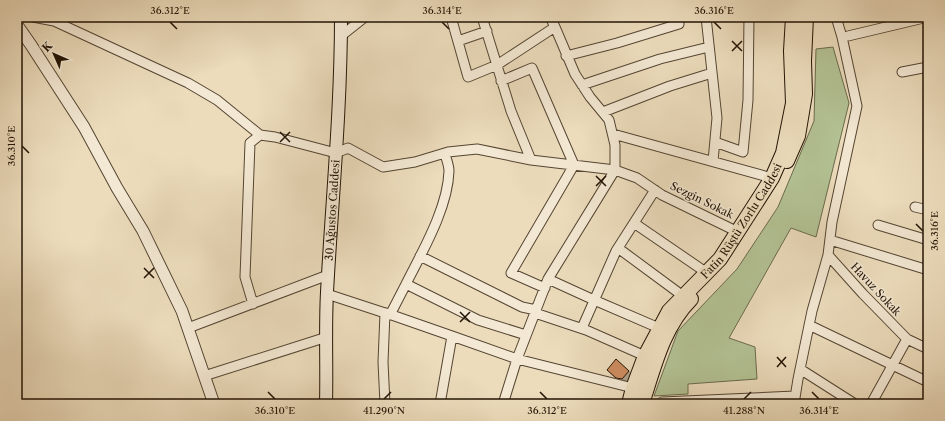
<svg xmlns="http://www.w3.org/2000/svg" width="945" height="421" font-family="'Libre Caslon Text',serif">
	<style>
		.green { fill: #b3c294; stroke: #6a6a4c }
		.building { fill: #ce8d61; stroke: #221304; filter: url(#shadow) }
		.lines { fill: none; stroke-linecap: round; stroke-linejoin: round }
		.minor-casing { stroke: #544532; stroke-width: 11 }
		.tertiary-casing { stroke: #544532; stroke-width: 13 }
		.secondary-casing { stroke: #221304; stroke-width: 14 }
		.primary-casing { stroke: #221304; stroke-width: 16 }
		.minor { stroke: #f3e8d3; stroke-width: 9 }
		.tertiary { stroke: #f3e8d3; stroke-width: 11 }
		.secondary { stroke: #f3e8d3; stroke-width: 12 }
		.primary { stroke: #ecdcbc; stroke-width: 14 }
		.ticks { fill: none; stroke: #221304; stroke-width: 1.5 }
		.labels { text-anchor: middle; stroke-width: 3; stroke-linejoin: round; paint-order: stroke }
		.street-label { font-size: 11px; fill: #221304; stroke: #f3e8d3 }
		.neatline { fill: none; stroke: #221304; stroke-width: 1.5 }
		.ticks-label { font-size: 10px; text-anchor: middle; fill: #221304 }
	</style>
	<defs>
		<filter id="shadow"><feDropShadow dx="3.5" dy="3.5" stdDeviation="0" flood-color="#0004"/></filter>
	</defs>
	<rect width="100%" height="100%" fill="#ecdcbc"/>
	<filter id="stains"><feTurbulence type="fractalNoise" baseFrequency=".005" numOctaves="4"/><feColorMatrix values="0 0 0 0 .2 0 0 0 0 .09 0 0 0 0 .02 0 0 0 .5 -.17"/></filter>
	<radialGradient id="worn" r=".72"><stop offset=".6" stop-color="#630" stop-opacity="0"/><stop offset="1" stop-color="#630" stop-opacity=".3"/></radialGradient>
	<path class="green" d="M833,47L849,103L816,237L791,228L729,338L755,347L757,379L688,384V394L654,396L678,331L737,269L778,207L814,121L816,49Z"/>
	<path class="building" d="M616,359L629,371L622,379L616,378L607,370Z"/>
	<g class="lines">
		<g class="minor-casing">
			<path id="minor" d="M33,17L54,21L188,83L217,100L260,135
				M482,17L511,111L531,160
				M550,17L555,27
				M706,17L717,118L713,161
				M341,36L365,17
				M848,36L928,17
				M458,41L487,31
				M566,56L617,43L679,24L677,17
				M902,72L928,67
				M501,81L532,68L574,165L511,273L545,288
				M582,85L660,59L709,47
				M603,112L670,86L712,73
				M613,134L772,178
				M715,142L743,152L748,100L749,17
				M915,207L928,210
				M634,223L707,273
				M878,225L928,240
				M830,240L928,270
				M618,248L683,296
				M828,255L863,294L907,339L928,349
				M420,256L522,307L536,310
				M548,279L594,300L659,328
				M406,284C422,252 448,208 449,171C449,165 446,159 445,153
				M327,294L385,313L383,362L385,404
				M253,304L245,277L250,143L260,135L275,137L336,153L348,148L383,167L415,162L448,152L477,149L531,160L615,170V145L609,120L590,97L575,74L555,27L497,65L468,77L451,17
				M386,313L452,336
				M535,313L586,330L645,356
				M390,315L406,284L478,320L526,335
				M809,325L928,382
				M188,328L328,275
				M582,328L616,251L655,190
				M800,369L855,404
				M204,376L327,337
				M633,388L517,359L548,279L615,170L637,178L662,195L738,232
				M440,404L452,336L517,359L503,404
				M662,404V402L795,396
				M794,404L798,379L812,311L828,255L832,222L857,106L842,37L836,17
				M871,404L907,339"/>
		</g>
		<g class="tertiary-casing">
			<path id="tertiary" d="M17,25L31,45L84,127L117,188L143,231L182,311L214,404"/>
		</g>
		<g class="secondary-casing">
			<g id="secondary">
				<path id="s1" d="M326,404C327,367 325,329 327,292C332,200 341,109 341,17"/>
			</g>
		</g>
		<g class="primary-casing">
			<g id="primary">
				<path d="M787,161L798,136L805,94L804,61L806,17"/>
				<path id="s2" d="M629,404L633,388L645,356L669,311L720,259L772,178L783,153L793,103L791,51L793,17"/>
				<path d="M642,404C654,367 663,327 691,299"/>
			</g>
		</g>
		<use href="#minor" class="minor"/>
		<use href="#tertiary" class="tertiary"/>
		<use href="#secondary" class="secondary"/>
		<use href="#primary" class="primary"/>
	</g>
	<path class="ticks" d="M170,22L177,29M442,22L449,29M714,22L721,29M732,41L742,51M732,51L742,41M280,132L290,142M280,142L290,132M22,146L29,153M596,176L606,186M596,186L606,176M916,224L923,231M144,268L154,278M144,278L154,268M460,312L470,322M460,322L470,312M777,357L786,367M777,367L786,357M268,392L275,399M540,392L547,399M812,392L819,399M384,399L391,392M744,399L751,392"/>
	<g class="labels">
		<g class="street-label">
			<text transform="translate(702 200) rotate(26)" y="4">Sezgin Sokak</text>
			<text dy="4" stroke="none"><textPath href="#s1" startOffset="194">30 Ağustos Caddesi</textPath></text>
			<text dy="4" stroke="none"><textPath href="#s2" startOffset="218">Fatin Rüştü Zorlu Caddesi</textPath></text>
			<text transform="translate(876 289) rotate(47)" y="4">Havuz Sokak</text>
		</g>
	</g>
	<rect width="945" height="421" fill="none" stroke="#ecdcbc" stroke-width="44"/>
	<g transform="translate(54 54) rotate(315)" stroke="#f3e8d3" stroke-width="3" paint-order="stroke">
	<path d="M0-3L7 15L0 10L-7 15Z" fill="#221304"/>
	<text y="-6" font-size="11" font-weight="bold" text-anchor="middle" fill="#221304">K</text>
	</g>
	<rect x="22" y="22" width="901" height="377" class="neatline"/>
	<g class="ticks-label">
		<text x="170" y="14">36.312°E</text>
		<text x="442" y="14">36.314°E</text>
		<text x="714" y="14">36.316°E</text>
		<text transform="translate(11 146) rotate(-90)" y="4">36.310°E</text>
		<text transform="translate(934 231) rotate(-90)" y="4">36.316°E</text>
		<text x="275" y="414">36.310°E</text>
		<text x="384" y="414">41.290°N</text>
		<text x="547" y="414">36.312°E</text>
		<text x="744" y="414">41.288°N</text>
		<text x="819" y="414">36.314°E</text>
	</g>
	<rect width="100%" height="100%" filter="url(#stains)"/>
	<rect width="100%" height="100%" fill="url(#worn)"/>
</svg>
